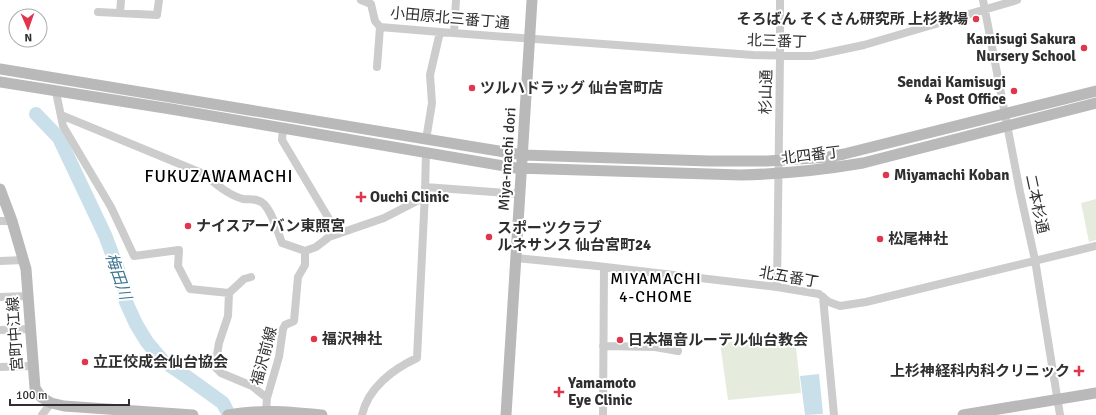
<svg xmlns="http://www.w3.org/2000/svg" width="1096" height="415" font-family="Signika,'Noto Sans JP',sans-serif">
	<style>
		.green { fill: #e5ecdd }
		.water { fill: #c9e0eb }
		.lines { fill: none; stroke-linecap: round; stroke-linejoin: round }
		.river { stroke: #c9e0eb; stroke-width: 14 }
		.street { stroke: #ccc; stroke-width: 8 }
		.secondary { stroke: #b9b9b9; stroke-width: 11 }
		.poi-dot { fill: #e1354c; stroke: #fff; stroke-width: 1.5 }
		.labels { text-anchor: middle; stroke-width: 4; stroke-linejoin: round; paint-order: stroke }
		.street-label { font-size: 15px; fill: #2f2f2f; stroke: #fff }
		.poi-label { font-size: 15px; font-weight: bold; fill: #2f2f2f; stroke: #fff; text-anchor: start }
		.water-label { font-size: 16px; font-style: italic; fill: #3e748f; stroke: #fff }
		.neighbourhood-label { font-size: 16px; letter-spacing: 1px; fill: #000; stroke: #fff }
		.quarter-label { font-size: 17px; letter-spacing: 1px; fill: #000; stroke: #fff }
	</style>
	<rect width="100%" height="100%" fill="#fff"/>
	<path class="green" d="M1096,199V240L1089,242L1081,203Z
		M795,338L801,393L728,400L720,343Z"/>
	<path class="water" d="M819,374L823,414L805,415L800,376Z"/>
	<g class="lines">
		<path class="river" d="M36,114L59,138L105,235L123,283L126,302L136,324L147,342L163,361L187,377L223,403L229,415"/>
		<path class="street" d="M361,0L371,4L375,21L380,27L440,32L753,55L812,56L864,45L1017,0
			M983,0L1020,192L1035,260L1060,415
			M98,12L157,15L159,0
			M120,13L121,0
			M454,33L456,0
			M377,67L380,27
			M56,92L63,126L111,207L134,256L179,250L178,266L190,289L229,293
			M61,115L204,174C216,184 228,195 243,199C251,200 258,198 264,204C273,214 277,230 282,243L305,251
			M283,128L282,140L338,234
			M426,140L432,103L430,75L440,32
			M425,187L520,194
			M0,221H12
			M516,258L597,266L777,287L819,294L829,302L840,306L866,302L1096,246
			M0,261L24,260
			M251,277L244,279L229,293L228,316L219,343L215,367L221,373L252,386L267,398
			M777,287L780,56V0
			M0,297L28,296
			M823,297L834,415
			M0,330L30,329
			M603,346L655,347L678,351
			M0,367L32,366
			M266,411L267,398L279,357L283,329L285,325L294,321L298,277L305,265V251L316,247L329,237L384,218L419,200L425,193L426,152
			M42,415L51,403
			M362,415C368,388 393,369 417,358L425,193
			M603,415L604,267"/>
		<path class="secondary" d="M0,69L523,155L709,161H767L829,157L844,154L1096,91
			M0,82L171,109L516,168L741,175C783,174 822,170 863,163L1096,103
			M0,189L12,221L26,269L35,388L41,397L51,403L64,406L193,415
			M228,415C261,409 290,412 322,415
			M506,415L532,0
			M963,415L1096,393"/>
	</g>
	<g class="poi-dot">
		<circle cx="976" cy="19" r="4"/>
		<circle cx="1084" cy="48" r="4"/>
		<circle cx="472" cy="88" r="4"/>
		<circle cx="1014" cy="91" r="4"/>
		<circle cx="886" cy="175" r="4"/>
		<path d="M359 191h4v4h4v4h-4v4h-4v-4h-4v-4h4z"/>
		<circle cx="188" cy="226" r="4"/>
		<circle cx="489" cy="237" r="4"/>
		<circle cx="880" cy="239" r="4"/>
		<circle cx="314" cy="339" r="4"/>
		<circle cx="620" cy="340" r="4"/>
		<circle cx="85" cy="362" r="4"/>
		<path d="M1077 365h4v4h4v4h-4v4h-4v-4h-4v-4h4z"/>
		<path d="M557 386h4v4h4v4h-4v4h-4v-4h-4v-4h4z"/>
	</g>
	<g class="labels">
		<g class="street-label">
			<text transform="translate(450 18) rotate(5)" y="5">小田原北三番丁通</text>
			<text transform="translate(777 41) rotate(2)" y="5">北三番丁</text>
			<text transform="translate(766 92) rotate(-89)" y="5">杉山通</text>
			<text transform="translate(811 155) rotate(-7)" y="5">北四番丁</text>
			<text transform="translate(507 159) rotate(-86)" y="5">Miya-machi dori</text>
			<text transform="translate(1037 204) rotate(78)" y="5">二本杉通</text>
			<text transform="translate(789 277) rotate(10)" y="5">北五番丁</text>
			<text transform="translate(15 334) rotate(-94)" y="5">宮町中江線</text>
			<text transform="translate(264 356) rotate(-75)" y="5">福沢前線</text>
		</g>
		<g class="poi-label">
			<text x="968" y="24" text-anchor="end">そろばん そくさん研究所 上杉教場</text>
			<text x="1076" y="44" text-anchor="end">Kamisugi Sakura<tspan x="1076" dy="17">Nursery School</tspan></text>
			<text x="1006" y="87" text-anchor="end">Sendai Kamisugi<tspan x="1006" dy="17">4 Post Office</tspan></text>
			<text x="480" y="93">ツルハドラッグ 仙台宮町店</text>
			<text x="894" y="180">Miyamachi Koban</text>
			<text x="370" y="202">Ouchi Clinic</text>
			<text x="196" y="231">ナイスアーバン東照宮</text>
			<text x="497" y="233">スポーツクラブ<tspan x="497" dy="17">ルネサンス 仙台宮町24</tspan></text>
			<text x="888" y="244">松尾神社</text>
			<text x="322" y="344">福沢神社</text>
			<text x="628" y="345">日本福音ルーテル仙台教会</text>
			<text x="93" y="367">立正佼成会仙台協会</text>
			<text x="1070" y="376" text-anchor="end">上杉神経科内科クリニック</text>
			<text x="568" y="388">Yamamoto<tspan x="568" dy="17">Eye Clinic</tspan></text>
		</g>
		<g class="water-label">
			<text transform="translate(119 276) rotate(71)" y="6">梅田川</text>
		</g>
		<g class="neighbourhood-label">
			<text x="656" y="284">MIYAMACHI<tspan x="656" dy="18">4-CHOME</tspan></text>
		</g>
		<g class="quarter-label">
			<text x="219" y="182">FUKUZAWAMACHI</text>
		</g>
	</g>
	<g transform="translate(28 28) rotate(178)"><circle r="19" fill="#ffffff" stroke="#acacac"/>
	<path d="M0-3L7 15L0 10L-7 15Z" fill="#e1354c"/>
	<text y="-6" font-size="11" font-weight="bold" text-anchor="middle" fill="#2f2f2f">N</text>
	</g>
	<path d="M10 399v6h119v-6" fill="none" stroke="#2f2f2f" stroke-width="2"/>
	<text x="16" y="399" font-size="12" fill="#2f2f2f" stroke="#ffffff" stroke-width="3" paint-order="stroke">100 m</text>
</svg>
